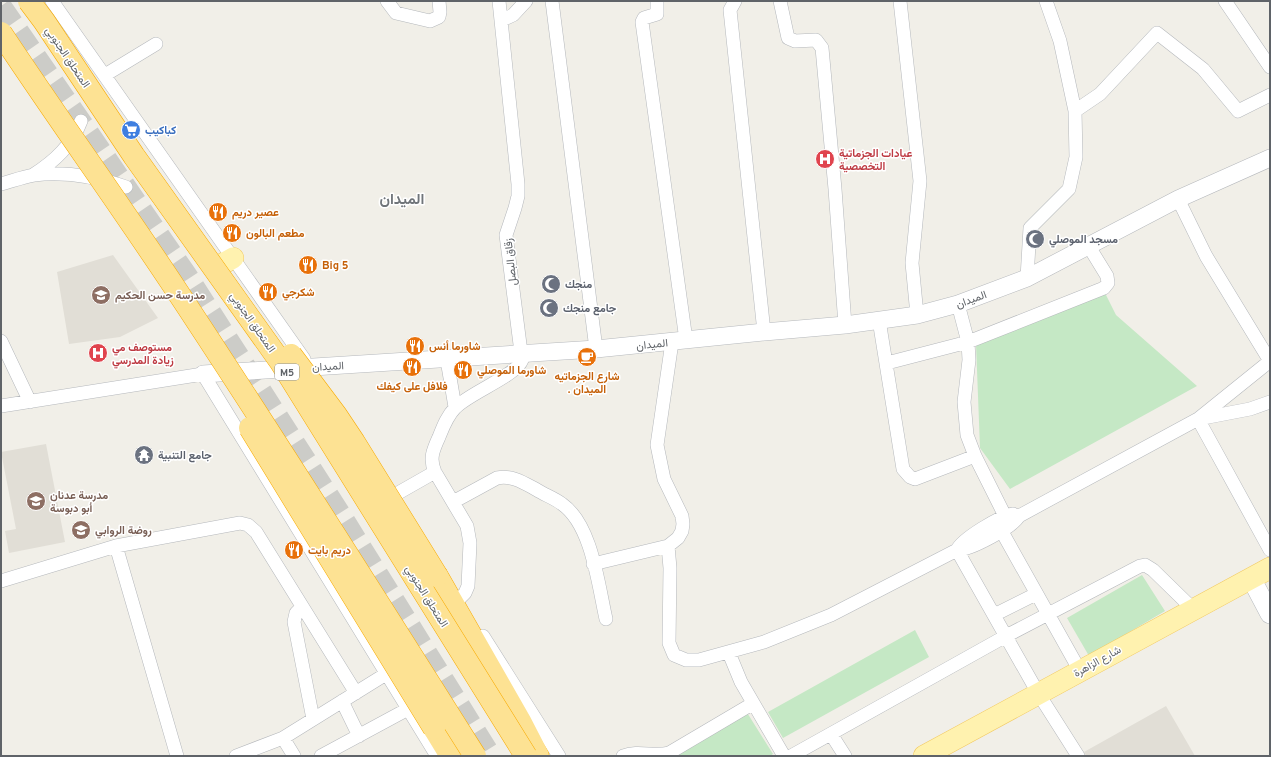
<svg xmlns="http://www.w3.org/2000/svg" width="1271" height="757" font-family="Overpass,Vazirmatn,sans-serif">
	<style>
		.education { fill: #e1ded6 }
		.green { fill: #c5e8c5 }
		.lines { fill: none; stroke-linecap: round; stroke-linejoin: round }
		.primary-tunnel { stroke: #ccccc8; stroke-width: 21; stroke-dasharray: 21 10; stroke-linecap: butt }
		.minor-casing { stroke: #b5b8bc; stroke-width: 14 }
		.tertiary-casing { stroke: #b5b8bc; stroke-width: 18 }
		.secondary-casing { stroke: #b6babf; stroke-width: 20 }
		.primary-casing { stroke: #f2c960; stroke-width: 22 }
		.motorway-casing { stroke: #f9ab00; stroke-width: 23 }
		.minor { stroke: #fff; stroke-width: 13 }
		.tertiary { stroke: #fff; stroke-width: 17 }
		.secondary { stroke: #fff; stroke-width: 19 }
		.primary { stroke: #fff2af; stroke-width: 21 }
		.motorway { stroke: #fde293; stroke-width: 22 }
		.motorway-bridge-casing { stroke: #f9ab00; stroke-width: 23; stroke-linecap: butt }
		.motorway-bridge { stroke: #fde293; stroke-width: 22 }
		.labels { text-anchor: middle; stroke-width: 3; stroke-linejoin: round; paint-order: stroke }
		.shield { fill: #fff; stroke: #8f9295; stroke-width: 1 }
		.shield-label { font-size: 10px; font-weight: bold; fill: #5f6368 }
		.street-label { font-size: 11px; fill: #5f6368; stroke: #fff }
		.shop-label { font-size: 11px; font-weight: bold; fill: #366cbe; stroke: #fff; text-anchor: start }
		.health-label { font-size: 11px; font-weight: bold; fill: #be3a42; stroke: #fff; text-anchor: start }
		.food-label { font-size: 11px; font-weight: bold; fill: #c56008; stroke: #fff; text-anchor: start }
		.worship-label { font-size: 11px; font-weight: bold; fill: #5b616d; stroke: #fff; text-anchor: start }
		.education-label { font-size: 11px; font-weight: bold; fill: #785e54; stroke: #fff; text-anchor: start }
		.district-label { font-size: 15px; font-weight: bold; fill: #70757a; stroke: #fff }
	</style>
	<rect width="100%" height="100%" fill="#f1efe8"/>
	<path class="education" d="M113,255L158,318L120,337L69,344L57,272Z
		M46,444L65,542L9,553L5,531L16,529L1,452Z
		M1166,706L1195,756H1086L1084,752Z"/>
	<path class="green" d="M1104,291L1116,315L1197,386L1010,489L980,448L976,344Z
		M1142,575L1165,611L1089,656L1067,618Z
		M915,630L929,657L783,738L768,712Z
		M746,711L773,754L770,756H674Z"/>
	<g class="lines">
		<path class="primary-tunnel" d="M1,6L186,274L341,515L491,756"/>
		<g class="minor-casing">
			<path id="minor" d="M52,1L304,359
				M387,1L396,13L430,21L439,17L440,12L439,1
				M552,1L596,349
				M657,1V14L644,18L642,22L686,340
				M735,1L730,10L764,332
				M780,1L788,38L795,41L816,40L822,48L835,189L845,325
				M900,1L920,181L912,263L917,315
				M1225,1L1270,67
				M502,20L513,15L526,1
				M105,75L156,44
				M1075,111L1100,94L1157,33L1203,69L1238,111L1270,95
				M33,175C55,161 72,145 81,121
				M1,184C12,181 23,177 34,175C66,171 97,177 126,187
				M1178,199L1206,256L1270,361
				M1027,278L1030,228L1069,189L1076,157L1075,111L1060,41L1046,1
				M958,304L968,342L969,360L964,402L967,435L975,456L1005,516
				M879,320L903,469L910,477L915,479L975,456
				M1,341L30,402
				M447,360L455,407
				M887,363L968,342L1104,288L1108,283L1107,276L1088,245
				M1270,402L1250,409L1198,419L1270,550
				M1,406L203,374L437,756
				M384,501L435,472
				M453,502L497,478C513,475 524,483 537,490C545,495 554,498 562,504C592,525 598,584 606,619
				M1001,530L1080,671
				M116,546L177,756
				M668,546L670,568L669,643L674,655L686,660H699L764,642L831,615L957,550C971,550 1013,527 1019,516L1198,419L1270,361
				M957,550L1038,693L1078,756
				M957,550C962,539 1000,516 1013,514
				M593,564L668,546L678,538L682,531L683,524L682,516L664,479L657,445L672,342
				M1,581L116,546L240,523L248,525L256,532L356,693
				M460,598L465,593L468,586L470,543L467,526L435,472C429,459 433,450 439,437C443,427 447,416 455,408C469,393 516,376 522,360L506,235L515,208L518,196V184L499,1
				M302,607L296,613L294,622L313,719
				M994,615L1036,594
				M483,636L559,756
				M729,653L741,682L784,756
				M342,701L359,736
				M831,734L845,756
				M283,738L294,756
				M236,756L283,738L386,674
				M321,756L408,709
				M623,756C638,750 654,757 669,753L752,704
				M791,756L1006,636L1140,566L1145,565L1153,570L1193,609"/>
		</g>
		<g class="tertiary-casing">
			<path id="tertiary" d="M203,374L596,349L764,332L845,325L917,315L958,304L1027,278L1178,199L1270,158"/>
		</g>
		<g class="secondary-casing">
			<path id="secondary" d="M1251,578L1270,614"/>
		</g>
		<g class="primary-casing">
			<path id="primary" d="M219,266L233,258
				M924,756L1270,568"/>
		</g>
		<g class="motorway-casing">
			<path id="motorway" d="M437,576L521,723L538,756
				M434,728L451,756"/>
		</g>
		<use href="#minor" class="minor"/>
		<use href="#tertiary" class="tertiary"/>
		<use href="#secondary" class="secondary"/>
		<use href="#primary" class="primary"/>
		<use href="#motorway" class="motorway"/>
		<g class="motorway-bridge-casing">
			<path id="motorway-bridge" d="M29,1L44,21L134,156L280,361L526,756
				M1,33C58,119 118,202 175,288C277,442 376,599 475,756
				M291,355L336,415L354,442L437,576
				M250,428L434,728"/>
		</g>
		<use href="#motorway-bridge" class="motorway-bridge"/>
	</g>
	<defs>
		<g id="supermarket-disc" transform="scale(1)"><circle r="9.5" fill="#3f7fe0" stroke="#fff"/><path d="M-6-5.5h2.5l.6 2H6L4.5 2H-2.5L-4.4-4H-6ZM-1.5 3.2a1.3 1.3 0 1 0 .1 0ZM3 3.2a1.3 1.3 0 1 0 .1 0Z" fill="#fff"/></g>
		<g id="hospital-disc" transform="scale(1)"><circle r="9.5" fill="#e0444e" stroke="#fff"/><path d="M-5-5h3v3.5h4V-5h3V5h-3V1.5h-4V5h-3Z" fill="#fff"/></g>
		<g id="restaurant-disc" transform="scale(1)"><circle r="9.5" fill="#e8710a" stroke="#fff"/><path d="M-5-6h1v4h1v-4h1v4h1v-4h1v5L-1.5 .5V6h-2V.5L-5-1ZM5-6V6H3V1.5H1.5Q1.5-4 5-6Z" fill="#fff"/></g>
		<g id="mosque-disc" transform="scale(1)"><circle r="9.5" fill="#6b7280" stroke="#fff"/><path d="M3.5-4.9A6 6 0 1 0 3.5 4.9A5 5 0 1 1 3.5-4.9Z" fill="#fff"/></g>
		<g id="school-disc" transform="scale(1)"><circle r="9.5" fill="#8d6e63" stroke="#fff"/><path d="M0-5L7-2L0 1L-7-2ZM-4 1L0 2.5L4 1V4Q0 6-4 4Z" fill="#fff"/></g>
		<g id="cafe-disc" transform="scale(1)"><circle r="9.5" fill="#e8710a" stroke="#fff"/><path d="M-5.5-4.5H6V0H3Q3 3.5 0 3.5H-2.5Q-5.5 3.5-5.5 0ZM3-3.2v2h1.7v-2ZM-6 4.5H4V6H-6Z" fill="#fff"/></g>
		<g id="temple-disc" transform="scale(1)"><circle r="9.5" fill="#6b7280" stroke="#fff"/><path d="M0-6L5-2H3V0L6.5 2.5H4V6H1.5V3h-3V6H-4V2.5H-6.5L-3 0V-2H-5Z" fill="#fff"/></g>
	</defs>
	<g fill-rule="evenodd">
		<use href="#supermarket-disc" x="131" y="130"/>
		<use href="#hospital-disc" x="825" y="159"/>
		<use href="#restaurant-disc" x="218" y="212"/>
		<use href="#restaurant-disc" x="232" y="233"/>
		<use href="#mosque-disc" x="1035" y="239"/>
		<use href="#restaurant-disc" x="308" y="265"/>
		<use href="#mosque-disc" x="551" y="284"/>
		<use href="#restaurant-disc" x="268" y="292"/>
		<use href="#school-disc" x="101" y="295"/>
		<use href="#mosque-disc" x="549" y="308"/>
		<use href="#restaurant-disc" x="415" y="346"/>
		<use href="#hospital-disc" x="98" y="353"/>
		<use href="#cafe-disc" x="587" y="357"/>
		<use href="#restaurant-disc" x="412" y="367"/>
		<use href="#restaurant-disc" x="463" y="370"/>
		<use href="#temple-disc" x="144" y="455"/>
		<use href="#school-disc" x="36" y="501"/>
		<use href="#school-disc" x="81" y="530"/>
		<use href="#restaurant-disc" x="294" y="550"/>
	</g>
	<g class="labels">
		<rect class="shield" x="275" y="364" width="24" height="16" rx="3"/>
		<g class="shield-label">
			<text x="287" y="376">M5</text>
		</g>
		<g class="street-label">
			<text transform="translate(68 57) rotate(56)" y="4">المتحلق الجنوبي</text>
			<text transform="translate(510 262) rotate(-96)" y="4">زقاق البصل</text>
			<text transform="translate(971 299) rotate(-20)" y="4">الميدان</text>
			<text transform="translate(253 322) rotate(55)" y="4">المتحلق الجنوبي</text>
			<text transform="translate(652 344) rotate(-6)" y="4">الميدان</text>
			<text transform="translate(328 366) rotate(-3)" y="4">الميدان</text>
			<text transform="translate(427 596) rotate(58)" y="4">المتحلق الجنوبي</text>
			<text transform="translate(1097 661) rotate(-29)" y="4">شارع الزاهرة</text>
		</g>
		<g class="shop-label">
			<text x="145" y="134">كباكيب</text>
		</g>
		<g class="health-label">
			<text x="839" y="157">عيادات الجزماتية<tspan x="839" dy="13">التخصصية</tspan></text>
			<text x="112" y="351">مستوصف مي<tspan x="112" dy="13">زيادة المدرسي</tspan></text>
		</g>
		<g class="food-label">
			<text x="232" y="216">عصير دريم</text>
			<text x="246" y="237">مطعم البالون</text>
			<text x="322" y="269">Big 5</text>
			<text x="282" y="296">شكرجي</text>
			<text x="429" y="350">شاورما أنس</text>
			<text x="477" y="374">شاورما الموصلي</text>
			<text x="587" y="380" text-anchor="middle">شارع الجزماتيه<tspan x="587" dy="13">. الميدان</tspan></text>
			<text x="412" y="390" text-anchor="middle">فلافل على كيفك</text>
			<text x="308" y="554">دريم بايت</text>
		</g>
		<g class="worship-label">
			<text x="1049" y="243">مسجد الموصلي</text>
			<text x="565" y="288">منجك</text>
			<text x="563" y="312">جامع منجك</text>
			<text x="158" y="459">جامع التنبية</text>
		</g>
		<g class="education-label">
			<text x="115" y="299">مدرسة حسن الحكيم</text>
			<text x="50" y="499">مدرسة عدنان<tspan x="50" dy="13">أبو دبوسة</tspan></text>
			<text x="95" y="534">روضة الروابي</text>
		</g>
		<g class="district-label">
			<text x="402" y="204">الميدان</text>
		</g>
	</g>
	<rect width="1271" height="757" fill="none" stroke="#5f6368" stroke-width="4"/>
</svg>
